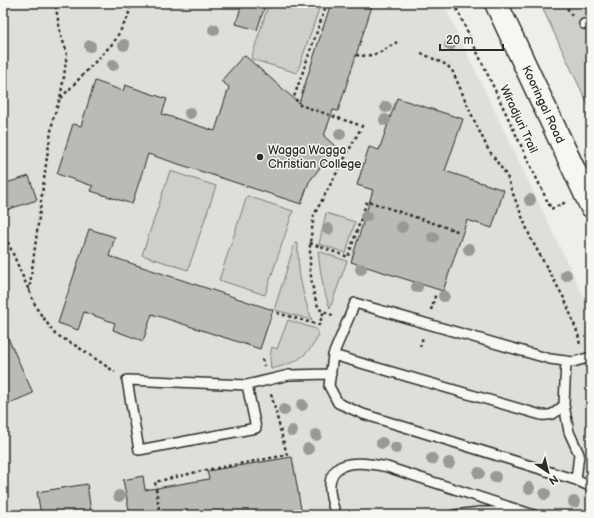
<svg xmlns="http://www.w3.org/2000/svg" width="594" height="518" font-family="'Balsamiq Sans',sans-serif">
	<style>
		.built { fill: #dededb }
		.green { fill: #cececa; stroke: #7c7c7a }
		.building { fill: #babab7; stroke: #2b2b2b }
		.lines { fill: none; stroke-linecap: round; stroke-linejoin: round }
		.lane-casing { stroke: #2b2b2b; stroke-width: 12 }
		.secondary-casing { stroke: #2b2b2b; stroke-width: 25 }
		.path { stroke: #2b2b2b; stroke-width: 2.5; stroke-dasharray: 3 3; stroke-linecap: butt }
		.lane { stroke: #f6f6f2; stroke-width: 9 }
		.secondary { stroke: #f6f6f2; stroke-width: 22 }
		.tree { fill: #999997 }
		.poi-dot { fill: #2b2b2b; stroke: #f6f6f2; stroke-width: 1.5 }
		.labels { text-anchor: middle; stroke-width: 3; stroke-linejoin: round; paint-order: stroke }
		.street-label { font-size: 12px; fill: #2b2b2b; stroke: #f6f6f2 }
		.poi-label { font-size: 12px; fill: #2b2b2b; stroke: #f6f6f2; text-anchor: start }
	</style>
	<rect width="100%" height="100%" fill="#eeeeea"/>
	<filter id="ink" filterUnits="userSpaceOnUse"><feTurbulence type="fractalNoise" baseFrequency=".025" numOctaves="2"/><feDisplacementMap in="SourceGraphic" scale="8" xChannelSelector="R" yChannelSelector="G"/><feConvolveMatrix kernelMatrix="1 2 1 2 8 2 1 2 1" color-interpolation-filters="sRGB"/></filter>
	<g filter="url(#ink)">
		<path class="built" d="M3,3H443L591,312V515H3Z"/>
		<path class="green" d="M269,3H321L297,73L251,59Z
			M540,3H591V112V111Z
			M170,171L216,186L188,270L142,255Z
			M247,196L293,211L265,295L219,280Z
			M326,213L355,222L346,253L319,244Z
			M295,243L298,244C297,271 303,296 312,320L275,310V307Z
			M318,251L347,261L330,308C323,290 320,271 318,251Z
			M288,320L316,329L319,335C307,358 295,363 271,369L270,356L272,347L277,349Z"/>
		<path class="building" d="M242,3H266L257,30L236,24Z
			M331,3H373L338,111L333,110L324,136L336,147L309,182L301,204L148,154L132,204L91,191L93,186L57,174L73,124L81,126L95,81L123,91L125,85L167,99L162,114L215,131L229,87L221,81L244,55L299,103Z
			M397,98L463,119L445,171L504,190L492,228L467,220L443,291L351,262L373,190L357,185L369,147L379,150Z
			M29,176L37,200L6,210L3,200V184Z
			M89,229L115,237L109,256L273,310L260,349L152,314L143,341L113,330L115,323L84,312L78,330L58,323Z
			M3,327L33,393L3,406Z
			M292,457L302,515H130L123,480L143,476L145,490L209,479L207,471Z
			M87,484L91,512L75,515H41L37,492Z"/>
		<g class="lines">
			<g class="lane-casing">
				<path id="lane" d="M584,24L591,25
					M333,355L541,415C553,416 555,413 564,405
					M591,357L573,362L550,359L355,303L333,355L329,386L338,403L363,414L576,480L591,487
					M566,361L564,405L569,432L579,454L576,480
					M247,385L127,380L139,450L256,428L247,385L289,375L331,374
					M337,515C333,508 331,499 330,491C327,456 365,462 387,467L534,515
					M454,515L480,512H515"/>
			</g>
			<g class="secondary-casing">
				<g id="secondary">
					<path id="s1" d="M496,3L591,206"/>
				</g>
			</g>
			<path class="path" d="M327,3L294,97L300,105L362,126L314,215L310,243V270L314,295L319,309L334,316
				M454,3L551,209L566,202
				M564,3L572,16
				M421,53L447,65L453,72L474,120L488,149L507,176L511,189L531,239L565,300L578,334L580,345
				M356,55C375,58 382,51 397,42
				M61,98L114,42L128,17L131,3
				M3,231L37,309L55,334L78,347L115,372
				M310,243L348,257L367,201L460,232
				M29,292L47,157L53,119L60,98L64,77L67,52L61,36L55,3
				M431,310L436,293
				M277,313L319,325L324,311
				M420,347L423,337
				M262,359L264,366
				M160,515L155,482L201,471L287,455L271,394"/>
			<use href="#lane" class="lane"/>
			<use href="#secondary" class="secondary"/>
		</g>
		<g class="tree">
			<circle cx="214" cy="30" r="6"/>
			<circle cx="124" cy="45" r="6"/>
			<circle cx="450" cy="45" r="6"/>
			<circle cx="90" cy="46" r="6"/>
			<circle cx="113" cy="65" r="6"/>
			<circle cx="386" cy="107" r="6"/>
			<circle cx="190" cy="113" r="6"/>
			<circle cx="385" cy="120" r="6"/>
			<circle cx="340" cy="134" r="6"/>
			<circle cx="530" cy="200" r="6"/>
			<circle cx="366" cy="216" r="6"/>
			<circle cx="402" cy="227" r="6"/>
			<circle cx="328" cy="229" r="6"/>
			<circle cx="433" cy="237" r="6"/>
			<circle cx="469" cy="249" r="6"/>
			<circle cx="361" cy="269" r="6"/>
			<circle cx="566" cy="275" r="6"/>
			<circle cx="417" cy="287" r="6"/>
			<circle cx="444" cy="296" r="6"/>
			<circle cx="302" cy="405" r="6"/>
			<circle cx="284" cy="410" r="6"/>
			<circle cx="292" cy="431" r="6"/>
			<circle cx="316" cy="435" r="6"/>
			<circle cx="382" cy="443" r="6"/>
			<circle cx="396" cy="448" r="6"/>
			<circle cx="308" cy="449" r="6"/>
			<circle cx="432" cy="459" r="6"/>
			<circle cx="449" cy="463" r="6"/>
			<circle cx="479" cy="473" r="6"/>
			<circle cx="495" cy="477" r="6"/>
			<circle cx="529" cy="488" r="6"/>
			<circle cx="545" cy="494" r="6"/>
			<circle cx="119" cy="496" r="6"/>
			<circle cx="574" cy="502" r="6"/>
		</g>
	</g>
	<circle class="poi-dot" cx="260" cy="157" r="4"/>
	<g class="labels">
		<g class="street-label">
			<text dy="4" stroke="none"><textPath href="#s1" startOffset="112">Kooringal Road</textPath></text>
			<text transform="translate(519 119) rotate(65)" y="4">Wiradjuri Trail</text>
		</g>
		<g class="poi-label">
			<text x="268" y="154">Wagga Wagga<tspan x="268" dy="14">Christian College</tspan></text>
		</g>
	</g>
	<rect width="594" height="518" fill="none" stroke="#f6f6f2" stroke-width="16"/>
	<rect x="8" y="8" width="578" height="502" fill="none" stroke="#2b2b2b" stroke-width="1.5" filter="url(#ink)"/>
	<g transform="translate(548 472) rotate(145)" stroke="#f6f6f2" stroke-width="3" paint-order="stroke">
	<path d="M0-3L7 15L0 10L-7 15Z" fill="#2b2b2b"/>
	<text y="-6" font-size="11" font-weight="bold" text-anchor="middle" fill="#2b2b2b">N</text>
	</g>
	<path d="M440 44v6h63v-6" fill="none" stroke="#2b2b2b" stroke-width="2"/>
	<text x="446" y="44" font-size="12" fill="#2b2b2b" stroke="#f6f6f2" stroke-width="3" paint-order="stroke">20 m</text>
</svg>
